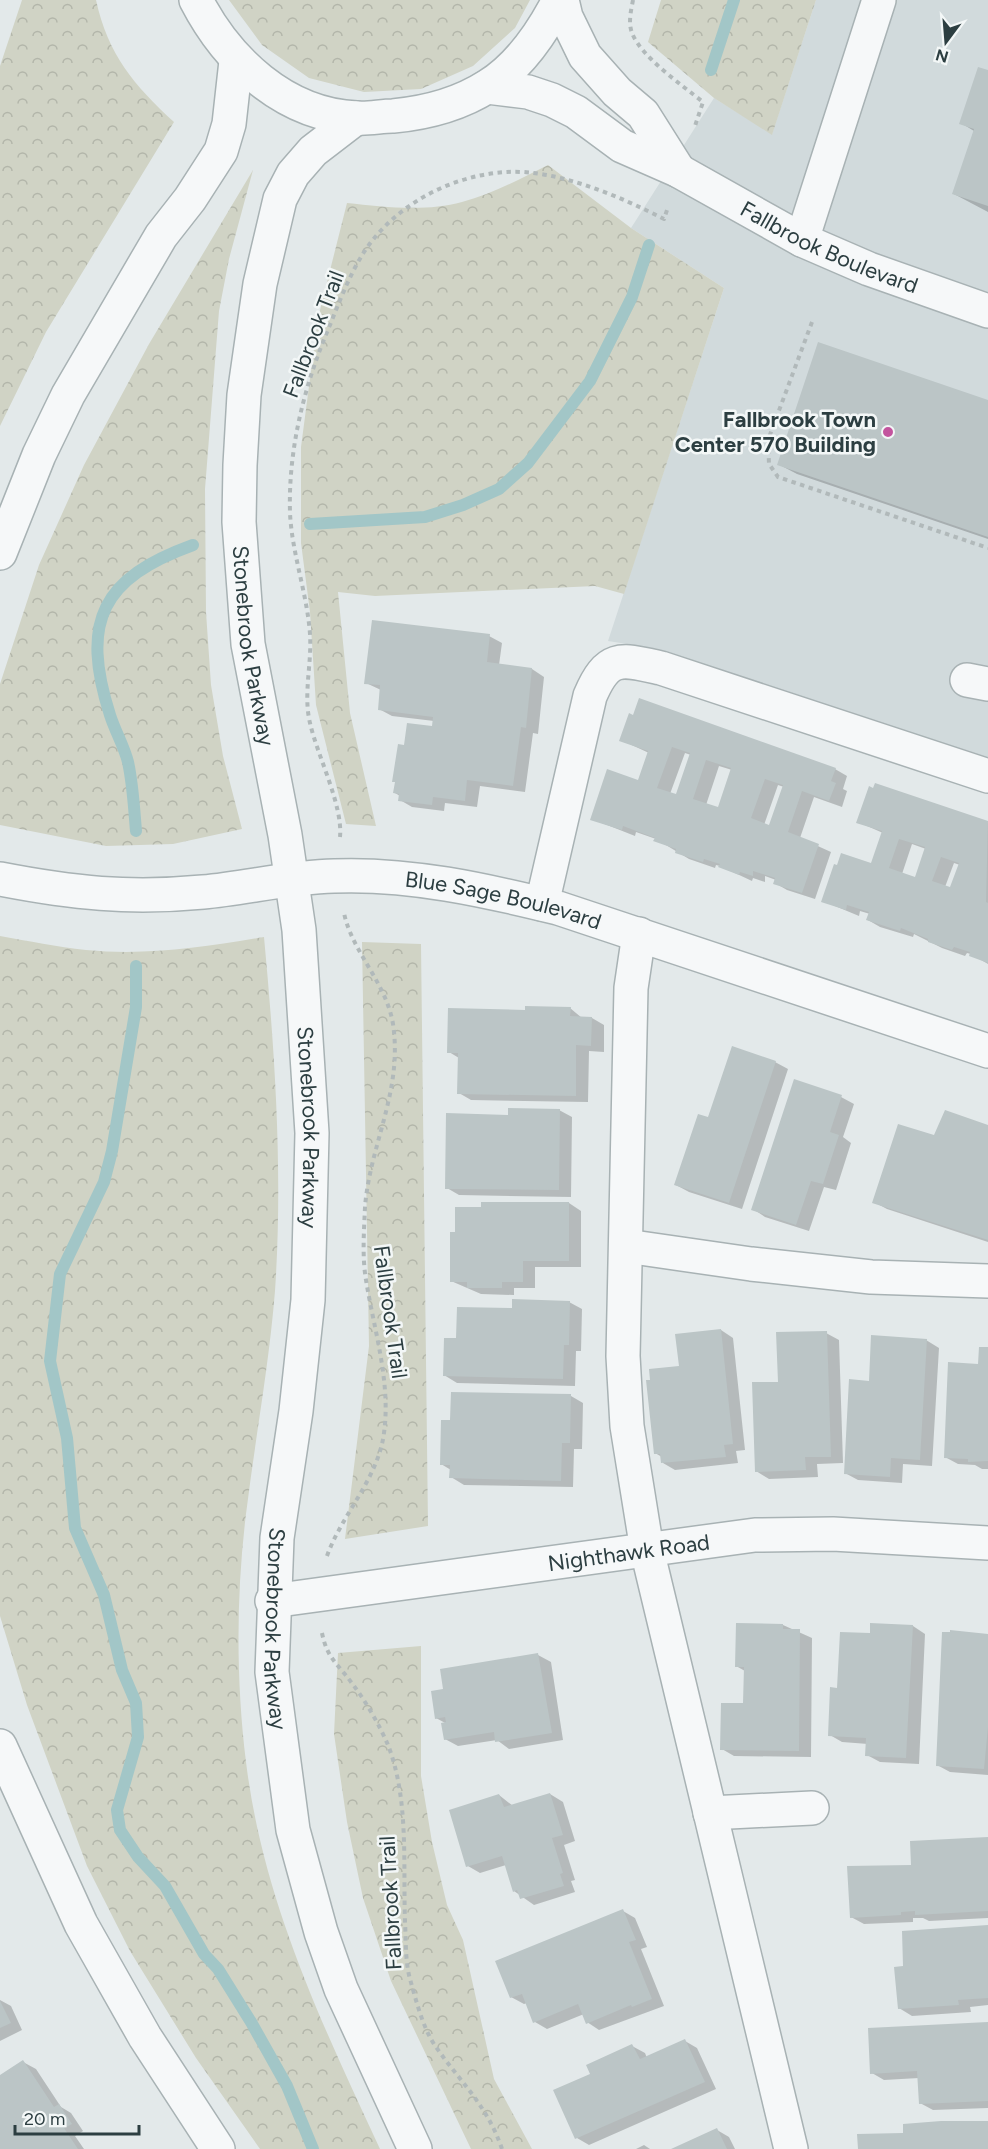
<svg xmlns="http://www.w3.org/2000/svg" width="988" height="2149" font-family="Figtree,sans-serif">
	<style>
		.built { fill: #d1dadc }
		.park { fill: url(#park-crowns) }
		.shadow { fill: #0003; fill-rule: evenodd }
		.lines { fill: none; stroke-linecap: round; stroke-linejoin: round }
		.stream { stroke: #a2c6c7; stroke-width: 12 }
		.building { fill: #bbc5c6; fill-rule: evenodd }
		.minor-casing { stroke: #a8b2b4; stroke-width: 36 }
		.path { stroke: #b1b9ba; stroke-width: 4; stroke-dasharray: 4.5 4.5; stroke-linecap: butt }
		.minor { stroke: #f6f8f9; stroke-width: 33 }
		.poi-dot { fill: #c3549e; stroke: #f3f7f7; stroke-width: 2 }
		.labels { text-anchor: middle; stroke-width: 5; stroke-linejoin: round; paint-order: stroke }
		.street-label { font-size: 22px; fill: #2c3e41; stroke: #f3f7f7 }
		.poi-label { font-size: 22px; font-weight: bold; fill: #2c3e41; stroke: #f3f7f7; text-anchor: end }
	</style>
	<defs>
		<pattern id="park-crowns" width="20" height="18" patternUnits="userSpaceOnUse" patternTransform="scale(1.5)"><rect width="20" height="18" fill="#d0d3c5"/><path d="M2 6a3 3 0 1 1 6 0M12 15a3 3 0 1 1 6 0" fill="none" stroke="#b3b6aa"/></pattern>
	</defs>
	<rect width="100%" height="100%" fill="#e3e9ea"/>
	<path class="built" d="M816,0H988V758L659,649L608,641L724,288L631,228L714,98L772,134Z"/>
	<path class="park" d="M22,0H96C108,55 134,85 174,122L46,332L0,426V66Z
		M229,0H530L515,28L473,66L421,89L364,92L309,78L262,45Z
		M661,0H816L772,135L714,98L648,42Z
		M548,165L631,228L724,288L624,594L595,586L375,596L338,592L350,713L376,826L346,824L316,705L310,612L301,543V447L318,318L347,203C384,207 426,212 462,202C492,194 520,179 548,165Z
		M253,170L229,259L219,311L205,489L206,612L211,685L223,756L242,829L173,844L106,846L0,825V684L39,565L84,465L149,344Z
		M0,936C29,941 57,947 86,950C146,956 205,947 264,937C275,1054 283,1173 275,1291C269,1366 255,1440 246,1514C236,1595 236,1681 246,1762C263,1901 322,2024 380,2149H260L196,2058L130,1951L87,1866L27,1705L0,1616Z
		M362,942L421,944L428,1526L345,1539L369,1346Z
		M421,1646V1776L432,1842L447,1905L463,1940L494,2079L532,2149H471L391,1981L363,1898L347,1822L334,1734L338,1653Z"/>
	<path class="shadow" d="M988,71V212L954,194L974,131L961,123Z
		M988,401V539L797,474L778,464Z
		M489,636L502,643L499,665L532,669L544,677L538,734L533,733L525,792L480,786L477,807L445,803L444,811L412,807L400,800V796L395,793L396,783L394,781L406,747L433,728L434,721L392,716L379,709L381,690L366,683Z
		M630,715L835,769L847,776L843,789L847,791L842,807L814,797L800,838L831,852L815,899L787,890L775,883L776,880L765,876V882L753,878L752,881L720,866L716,865L715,868L689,859L656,839L636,832L635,836L592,819L639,781L649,753L621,740ZM685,753L691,755L677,796L670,794ZM719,766L732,770L719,809L706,805ZM778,785L784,787L770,827L764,825Z
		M876,785L988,823V964L971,954L967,953L965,956L942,948L914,934L913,937L880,927L868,920L870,914L860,911L859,916L823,901L871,865L883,833L858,822ZM912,844L926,849L915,879L902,874ZM954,863L960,865L951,889L945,887Z
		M570,1008L582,1018H592L604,1025V1052L589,1051L588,1102L471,1100L459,1093V1058L449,1052L527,1011Z
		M775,1062L788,1069L742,1209L689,1192L676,1185L709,1118Z
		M841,1097L854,1104L843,1137L851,1143L836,1190L824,1187L809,1231L765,1217L753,1209Z
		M559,1110L572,1117L571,1197L459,1195L447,1188L509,1116Z
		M988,1126V1242L887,1209L874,1202L935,1137Z
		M569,1203L581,1211V1267H535V1288H514V1295L481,1294L451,1281L457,1234L482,1209Z
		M569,1302L582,1309L581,1351H576L575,1386L457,1383L444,1375L458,1339L513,1310Z
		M721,1330L733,1338L745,1450L736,1451L738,1463L675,1470L663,1463L662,1457L655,1453Z
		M826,1333L839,1340L843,1463L817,1464L818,1477L769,1479L756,1471L779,1383Z
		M926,1340L939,1348L932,1466L903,1464L902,1483L858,1480L845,1473L870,1382Z
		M988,1349V1469H982L975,1465L958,1464L945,1457Z
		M571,1396L583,1403L582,1449H574L573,1487L464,1485L451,1477V1470L441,1464L452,1422Z
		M872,1624L913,1626L925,1634L919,1764L880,1762L867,1755L868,1744L842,1742L830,1735L838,1689L871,1635Z
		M783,1625L812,1638L811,1757L734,1756L722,1749L744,1705L745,1671L736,1666Z
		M988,1635V1775L950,1772L937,1765Z
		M538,1655L551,1662L563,1740L509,1749L497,1740L458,1746L445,1739L447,1724L436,1718L445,1690Z
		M550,1794L563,1802L575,1841L564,1845L575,1880L571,1881L575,1892L534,1905L514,1891L506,1865L480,1873L468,1866L499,1795L513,1806Z
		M988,1838V1918L929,1921L923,1918H913V1922L864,1924L851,1917L913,1867Z
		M623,1911L635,1918L647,1947L641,1949L664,2006L599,2030L587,2022L584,2014L547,2029L535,2022L527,2003L524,2004L511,1997Z
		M988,1927V2005L970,2007L971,2012L912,2016L899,2008L905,1967Z
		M0,2000L11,2006L22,2030L0,2041Z
		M988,2024V2108L933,2110L920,2103L919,2078L884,2080L872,2073Z
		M685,2041L697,2048L716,2089L589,2145L577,2138L592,2074L632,2046L645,2053L647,2058Z
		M23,2062L36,2069L61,2107L71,2113L83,2131L75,2136L84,2149H0V2077Z
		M717,2130L729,2137L735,2149H675Z
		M644,2145L650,2149H636Z"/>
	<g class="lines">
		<path class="stream" d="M711,70L734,0
			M310,524L425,517L463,505L499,489L528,463L590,381L632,297L649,245
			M136,831C134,808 133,785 128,762C124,746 115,731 110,715C80,621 102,578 193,545
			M136,966V1007L112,1151L104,1182L60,1274L50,1361L67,1438L75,1528L104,1595L122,1670L136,1703L138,1737L117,1810L120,1830L138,1857L165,1886L204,1954L218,1969L251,2022L287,2086L313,2149"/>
	</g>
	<path class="building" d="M978,67L988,70V206L952,194L974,129L959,124Z
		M818,342L988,400V537L777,465Z
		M372,620L490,634L487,662L532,668L526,728L521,727L513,786L467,780L465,801L433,797L432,805L398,801L399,794L393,793L395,782H392L398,744L404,745L407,723L432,726L433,717L378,710L380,685L364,684Z
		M639,698L836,768L831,781L836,783L829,801L802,791L788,832L819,844L802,893L773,884L775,878L753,871V876L740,872L739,875L718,867L720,864L704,859L703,862L675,853L676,849L653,841L655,838L623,826L622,830L590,820L607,769L638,780L648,751L619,741L629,713L633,715ZM672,747L690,753L676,794L657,788ZM706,760L731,768L718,807L693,799ZM765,779L783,785L769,825L751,818Z
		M875,783L988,821L986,902L988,903V963L969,956L970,952L954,947L952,950L928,942V939L901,928L900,931L866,920L869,912L847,905L846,910L821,902L834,864L837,865L841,853L871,863L882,831L856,823L869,786L873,788ZM899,839L925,847L915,877L889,868ZM941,857L959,863L950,887L932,881Z
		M525,1006L571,1007L570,1016L592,1017L591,1046L576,1045V1096L457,1094L458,1053H447L448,1008L525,1010Z
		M732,1046L776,1061L729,1203L674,1185L698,1114L708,1117Z
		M794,1079L842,1095L830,1132L839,1135L823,1184L811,1181L796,1225L751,1210Z
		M508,1108L560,1109L559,1190L445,1189L446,1113L508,1115Z
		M945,1110L988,1125V1240L872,1203L898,1124L934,1135Z
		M481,1202H569V1261H523V1282H502V1288H467V1282H450V1232H455V1207H481Z
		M512,1299L570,1301L569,1345H564L563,1379L443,1376L444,1338H456L457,1307L512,1308Z
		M721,1329L733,1444L724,1445L726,1457L661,1463L660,1454H654L646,1380H650L649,1369L679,1366L675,1334Z
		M827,1331L831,1457H805L806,1470L755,1472L752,1382H778L776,1332Z
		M871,1335L927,1339L920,1460L891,1458L890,1477L844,1474L849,1379L869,1381Z
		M979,1347H988V1461L968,1462V1459L944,1458L948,1362L978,1364Z
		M451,1392L571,1394L570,1443H562L561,1481L449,1478L450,1465H440L441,1420H450Z
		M736,1623L783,1624V1629H800L799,1751L720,1750L721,1703H743L744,1667H735Z
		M870,1623L913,1625L906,1758L865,1756L866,1738L828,1736L830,1687L837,1688L840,1632L870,1633Z
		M950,1630L988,1634V1727L984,1769L936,1766L942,1632H950Z
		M538,1653L552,1733L495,1742L494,1732L444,1740L441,1723L446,1722L445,1717L435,1719L431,1691L443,1689L440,1669Z
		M550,1793L563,1835L552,1838L563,1873L560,1874L564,1886L520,1899L517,1890L513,1892L502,1856L466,1867L449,1810L499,1794L504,1807Z
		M988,1837V1911L915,1915V1911L901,1912V1915L850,1918L847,1866L911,1865L910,1841Z
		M623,1909L636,1940L629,1942L652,1999L632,2007L631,2005L586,2024L578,2004L533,2023L522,1994L510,1998L495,1961Z
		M988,1925V1998L958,2000L959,2005L898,2009L894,1967L903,1966L902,1931Z
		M0,2001L11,2023L0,2028Z
		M988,2022V2101L919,2104L917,2071L870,2074L868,2028Z
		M685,2039L705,2082L575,2139L553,2090L590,2074L586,2065L632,2044L640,2059Z
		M23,2060L54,2107L59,2104L72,2124L64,2128L78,2149H0V2075Z
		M941,2121H988V2149H858L857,2134L903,2133V2124Z
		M717,2128L727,2149H671Z"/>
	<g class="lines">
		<g class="minor-casing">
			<g id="minor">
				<path d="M196,0C227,60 284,115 357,118C369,119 381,116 393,116C425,113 460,104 488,86C520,66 542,33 559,0"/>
				<path d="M562,0L566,17L585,56L617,92L643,114L679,171"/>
				<path id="s1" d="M487,87L528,92L552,100L576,112L622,146L679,171L802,240L869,269L988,311"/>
				<path id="s2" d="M356,118L313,151L293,174L280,199L260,284L244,395L240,465L239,522L248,644L285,835L299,930L312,1133L308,1300L296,1411L277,1538L272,1672L293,1830L321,1932L341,1989L415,2149"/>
				<path d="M802,240L879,0"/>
				<path d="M0,553L39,455L68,395L161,236L190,199L221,151L229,124L236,61"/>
				<path d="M967,680L988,684"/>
				<path id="s3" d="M0,879C72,893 129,899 203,892C247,888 289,877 334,876C409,873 485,890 558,908L988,1051"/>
				<path d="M542,904L590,696C608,654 621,659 661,668L988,776"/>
				<path d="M639,934L631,988L623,1356L627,1426L647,1550L791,2149"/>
				<path d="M626,1246L751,1264L871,1277L988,1281"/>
				<path id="s4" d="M272,1601L755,1535L833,1534L988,1543"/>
				<path d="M0,1746L81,1924L145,2037L218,2149"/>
				<path d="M710,1813L812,1808"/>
			</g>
		</g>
		<path class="path" d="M633,0C631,11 628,22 632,33C642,58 682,85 703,102L695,126
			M812,322L768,440L769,464L778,477L988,548
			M340,837C343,805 317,755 310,723C303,694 312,664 310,634C307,593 292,554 290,513C288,448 305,383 330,325C340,300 350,274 364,252C395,205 451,175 507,172C557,169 621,197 664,219L668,207
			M327,1556C342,1514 378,1479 384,1433C391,1382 374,1330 366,1280C362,1257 364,1231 365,1207C370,1144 403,1091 393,1024C386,982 352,952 344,913
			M322,1633C327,1658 337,1663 351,1682C365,1700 379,1724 388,1745C409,1799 403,1863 405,1921C406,1940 405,1961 410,1979C416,2000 423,2029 436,2047C461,2083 487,2105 502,2149"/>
		<use href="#minor" class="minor"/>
	</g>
	<circle class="poi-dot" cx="888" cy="432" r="6"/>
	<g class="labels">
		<g class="street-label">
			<text dy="8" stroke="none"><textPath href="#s1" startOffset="382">Fallbrook Boulevard</textPath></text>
			<text transform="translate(313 334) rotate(-69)" y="8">Fallbrook Trail</text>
			<text dy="8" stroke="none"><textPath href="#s2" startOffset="564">Stonebrook Parkway</textPath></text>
			<text dy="8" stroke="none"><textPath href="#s3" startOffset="508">Blue Sage Boulevard</textPath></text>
			<text dy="8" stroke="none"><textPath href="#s2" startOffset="1050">Stonebrook Parkway</textPath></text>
			<text transform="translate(391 1312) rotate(82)" y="8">Fallbrook Trail</text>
			<text dy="8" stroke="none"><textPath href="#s4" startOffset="360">Nighthawk Road</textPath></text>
			<text dy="8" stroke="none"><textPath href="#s2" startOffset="1554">Stonebrook Parkway</textPath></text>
			<text transform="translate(390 1903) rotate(-93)" y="8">Fallbrook Trail</text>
		</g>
		<g class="poi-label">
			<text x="876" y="427">Fallbrook Town<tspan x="876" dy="25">Center 570 Building</tspan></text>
		</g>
	</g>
	<g transform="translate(946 42) rotate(196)" stroke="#f3f7f7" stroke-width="4.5" paint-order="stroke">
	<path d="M0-4.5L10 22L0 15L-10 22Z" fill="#2c3e41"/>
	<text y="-9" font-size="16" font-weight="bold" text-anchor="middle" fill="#2c3e41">N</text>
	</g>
	<path d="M15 2125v9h124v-9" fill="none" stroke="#2c3e41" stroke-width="3"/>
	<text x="24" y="2125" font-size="18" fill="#2c3e41" stroke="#f3f7f7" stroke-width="4.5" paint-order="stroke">20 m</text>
</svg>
